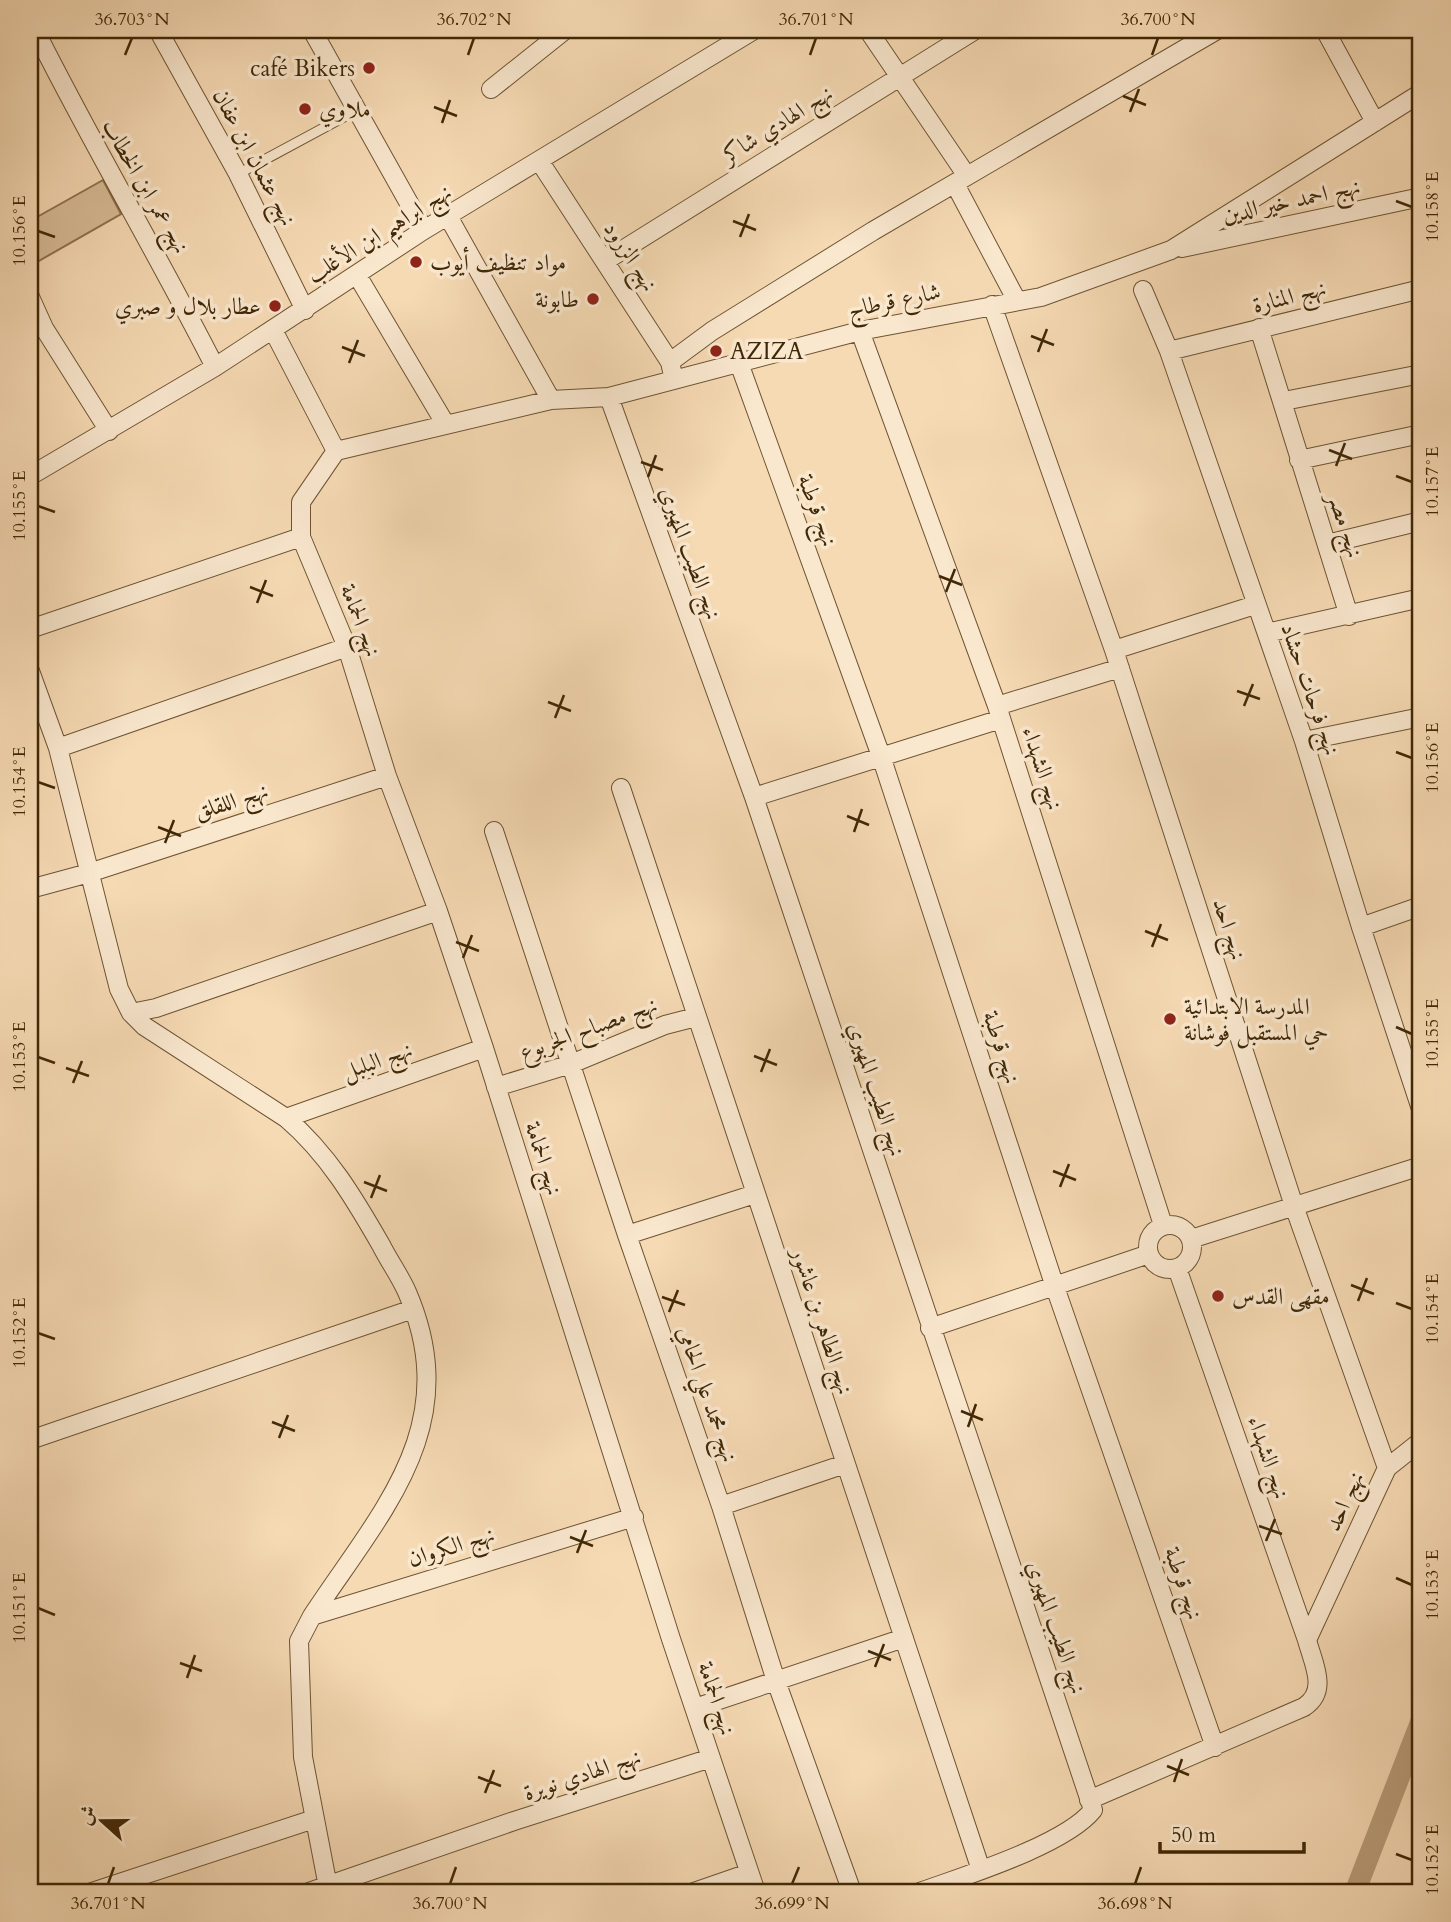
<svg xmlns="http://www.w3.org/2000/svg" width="1451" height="1922" font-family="Cardo,Amiri,serif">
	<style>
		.green { fill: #d7bc97; stroke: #8c724f; stroke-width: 2 }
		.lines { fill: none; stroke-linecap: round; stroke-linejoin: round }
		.canal { stroke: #b89d79; stroke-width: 21 }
		.lane-casing { stroke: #6e5432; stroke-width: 11 }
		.street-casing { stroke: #6e5432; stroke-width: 20 }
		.lane { stroke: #f9e7ce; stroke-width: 9 }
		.street { stroke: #f9e7ce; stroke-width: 18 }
		.ticks { fill: none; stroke: #402807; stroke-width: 2.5 }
		.poi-dot { fill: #8f2418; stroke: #f9e7ce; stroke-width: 2.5 }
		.labels { text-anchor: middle; stroke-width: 7; stroke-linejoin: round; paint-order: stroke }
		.poi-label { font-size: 23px; fill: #402807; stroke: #f9e7ce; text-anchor: start }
		.street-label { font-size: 23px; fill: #402807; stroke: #f9e7ce }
		.neatline { fill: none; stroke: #402807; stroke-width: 2.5 }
		.ticks-label { font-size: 18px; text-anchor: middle; fill: #402807 }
	</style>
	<rect width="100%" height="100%" fill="#f6dab4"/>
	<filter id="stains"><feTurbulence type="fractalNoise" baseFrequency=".00286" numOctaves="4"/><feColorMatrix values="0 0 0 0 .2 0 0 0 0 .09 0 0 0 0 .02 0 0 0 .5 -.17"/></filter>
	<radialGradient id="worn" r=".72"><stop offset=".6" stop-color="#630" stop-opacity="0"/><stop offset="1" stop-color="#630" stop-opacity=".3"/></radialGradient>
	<path class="green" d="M103,180L121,214L30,266V221Z"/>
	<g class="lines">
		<path class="canal" d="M1355,1892L1421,1721"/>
		<g class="lane-casing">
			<path id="lane" d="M238,174L355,111"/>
		</g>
		<g class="street-casing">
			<path id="street" d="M35,30C92,144 157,253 215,367
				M158,30L238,174L305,310
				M312,30L424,230
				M868,30L967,176
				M1325,30L1375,122
				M491,89L565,30
				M540,162L670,362L672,371
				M955,184L1017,301
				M449,218L551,400
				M1182,248L1421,197
				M605,261L975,30
				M357,275L446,425
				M1143,290L1169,351L1304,741L1361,927L1421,1109
				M30,297L44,328L109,431
				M992,305L1114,650L1294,1206L1387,1468L1307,1640
				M1259,328L1349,616
				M273,330L336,451
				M860,331L997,706L1163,1225
				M1169,351L1421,289
				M670,362L712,331L873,231L1217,30
				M739,363L881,756L1055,1287L1215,1747
				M609,397L754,797L1093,1810C1065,1845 964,1876 920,1892
				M1284,401L1421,374
				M336,451L301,502V537L347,647L387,776L438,911L484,1048L671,1639L756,1892
				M336,451L551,400L609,397L860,331L1041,297L1171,250L1421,93
				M1299,460L1421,434
				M30,476L215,367L424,230L754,30
				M1327,544L1421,521
				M30,629L301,537
				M1267,633L1421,598
				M1114,650L1255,605
				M30,671L58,748L119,989L131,1013L156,1008L438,911
				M997,706L1120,668
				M1304,741L1421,717
				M58,748L347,647
				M621,788L981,1870
				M754,797L1001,719
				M494,831L627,1235L721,1506L776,1681L852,1892
				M30,889L89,873L387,776
				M1361,927L1421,906
				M131,1013L144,1026L286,1118C328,1154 354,1198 381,1245C389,1261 400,1276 407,1292C465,1426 382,1510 312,1616
				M496,1087L571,1064L665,1025L696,1017
				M286,1118L484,1048
				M1148 1247a22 22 0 1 1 44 0a22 22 0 1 1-44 0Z
				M627,1235L755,1194
				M1191,1239L1421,1166
				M930,1328L1149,1254
				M30,1440L413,1309
				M1387,1468L1421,1441
				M721,1506L845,1464
				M695,1708L904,1638
				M1089,1800L1304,1707C1329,1691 1313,1663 1307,1640L1177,1268
				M92,1892L314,1819
				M309,1892L514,1821L711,1758
				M329,1892L303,1757L299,1641L312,1616L634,1517
				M694,1892L749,1873"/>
		</g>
		<use href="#lane" class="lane"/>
		<use href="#street" class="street"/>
	</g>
	<path class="ticks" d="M125,55L132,38M468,55L474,38M810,55L816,38M1152,55L1158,38M1123,96L1146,105M434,107L457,116M1130,112L1139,89M442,123L450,100M1396,201L1412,207M733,221L756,230M38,231L55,237M740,237L749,214M1031,336L1054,345M342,347L365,356M1038,352L1047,329M349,363L358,340M1329,450L1352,459M641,462L663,470M1336,466L1345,443M1396,476L1412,482M648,477L656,455M38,506L55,512M939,576L962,585M250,587L273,596M946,592L955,569M257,603L266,580M1237,691L1260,699M548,702L571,711M1244,706L1253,684M555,718L564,695M1396,752L1412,758M38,782L55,788M847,816L869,825M158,827L181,836M854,832L862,809M165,843L174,820M1145,931L1168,940M456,942L479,951M1152,947L1161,924M463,958L472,935M1396,1027L1412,1034M754,1056L777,1065M38,1057L55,1063M66,1068L89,1076M761,1072L770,1049M73,1083L82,1061M1053,1171L1076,1180M364,1182L387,1191M1060,1187L1069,1164M371,1198L380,1175M1351,1285L1374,1294M662,1297L685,1305M1358,1301L1367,1278M1396,1303L1412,1309M669,1312L678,1290M38,1333L55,1339M961,1411L983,1420M272,1422L295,1431M968,1427L976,1404M279,1438L288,1415M1259,1526L1282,1534M570,1537L593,1546M1266,1541L1275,1519M577,1553L586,1530M1396,1578L1412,1585M38,1608L55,1615M868,1651L891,1660M180,1663L202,1671M875,1667L884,1644M187,1678L195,1655M1167,1766L1189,1775M478,1777L501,1786M1174,1782L1182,1759M485,1793L494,1770M1396,1854L1412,1860M108,1884L114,1867M450,1884L456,1867M792,1884L799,1867M1135,1884L1141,1867"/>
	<g class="poi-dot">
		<circle cx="369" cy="68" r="7"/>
		<circle cx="305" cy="109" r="7"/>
		<circle cx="416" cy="262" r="7"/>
		<circle cx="593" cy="299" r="7"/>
		<circle cx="275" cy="306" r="7"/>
		<circle cx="716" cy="351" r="7"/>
		<circle cx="1170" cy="1019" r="7"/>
		<circle cx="1218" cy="1296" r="7"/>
	</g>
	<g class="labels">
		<g class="poi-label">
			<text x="355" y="76" text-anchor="end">café Bikers</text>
			<text x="319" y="117">ملاوي</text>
			<text x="430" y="270">مواد تنظيف أيوب</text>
			<text x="579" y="307" text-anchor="end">طابونة</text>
			<text x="261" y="314" text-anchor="end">عطار بلال و صبري</text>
			<text x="730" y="359">AZIZA</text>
			<text x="1184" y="1014">المدرسة الابتدائية<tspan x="1184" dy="26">حي المستقبل فوشانة</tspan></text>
			<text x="1232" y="1304">مقهى القدس</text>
		</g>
		<g class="street-label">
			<text transform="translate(777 124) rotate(-32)" y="8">نهج الهادي شاكر</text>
			<text transform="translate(255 157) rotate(62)" y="8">نهج عثمان ابن عفان</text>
			<text transform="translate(146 186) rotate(60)" y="8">نهج عمر ابن الخطاب</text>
			<text transform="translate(1291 200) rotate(-12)" y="8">نهج احمد خير الدين</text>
			<text transform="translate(379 233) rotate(-32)" y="8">نهج ابراهيم ابن الأغلب</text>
			<text transform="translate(631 256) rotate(57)" y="8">نهج الزرود</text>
			<text transform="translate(1289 296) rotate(-14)" y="8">نهج المنارة</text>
			<text transform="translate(894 300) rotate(-12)" y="8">شارع قرطاج</text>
			<text transform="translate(818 510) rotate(70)" y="8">نهج قرطبة</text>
			<text transform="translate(1346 525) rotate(72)" y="8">نهج مصر</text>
			<text transform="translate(691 553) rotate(70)" y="8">نهج الطيب المهيري</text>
			<text transform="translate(361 620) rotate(69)" y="8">نهج الحمامة</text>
			<text transform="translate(1311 689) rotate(71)" y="8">نهج فرحات حشاد</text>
			<text transform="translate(1043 768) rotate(72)" y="8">نهج الشهداء</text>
			<text transform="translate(231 801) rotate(-18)" y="8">نهج اللقلق</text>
			<text transform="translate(1230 929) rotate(72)" y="8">نهج احد</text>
			<text transform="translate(588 1028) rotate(-20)" y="8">نهج مصباح الجربوع</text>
			<text transform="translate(1002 1047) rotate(72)" y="8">نهج قرطبة</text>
			<text transform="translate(377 1060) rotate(-19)" y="8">نهج البلبل</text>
			<text transform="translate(877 1089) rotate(72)" y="8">نهج الطيب المهيري</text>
			<text transform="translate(544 1158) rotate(72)" y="8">نهج الحمامة</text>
			<text transform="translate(823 1321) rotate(72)" y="8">نهج الطاهر بن عاشور</text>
			<text transform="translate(708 1394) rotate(71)" y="8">نهج محمد علي الحامي</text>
			<text transform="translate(1269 1457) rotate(71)" y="8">نهج الشهداء</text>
			<text transform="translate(1344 1501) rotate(-65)" y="8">نهج احد</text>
			<text transform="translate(451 1546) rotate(-17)" y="8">نهج الكروان</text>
			<text transform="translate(1184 1583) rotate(71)" y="8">نهج قرطبة</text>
			<text transform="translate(1057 1627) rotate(71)" y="8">نهج الطيب المهيري</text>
			<text transform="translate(717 1698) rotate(72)" y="8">نهج الحمامة</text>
			<text transform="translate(582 1774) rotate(-18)" y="8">نهج الهادي نويرة</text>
		</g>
	</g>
	<rect width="1451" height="1922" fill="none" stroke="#f6dab4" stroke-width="77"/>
	<g transform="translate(102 1821) rotate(291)" stroke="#f9e7ce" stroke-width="5" paint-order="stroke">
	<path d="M0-5L12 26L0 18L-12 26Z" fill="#402807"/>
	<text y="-10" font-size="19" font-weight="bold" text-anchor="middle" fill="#402807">ش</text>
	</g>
	<path d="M1160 1842v10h144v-10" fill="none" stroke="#402807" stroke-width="3.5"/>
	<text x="1171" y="1842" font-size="21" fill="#402807" stroke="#f9e7ce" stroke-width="5" paint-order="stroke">50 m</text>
	<rect x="38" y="38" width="1374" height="1846" class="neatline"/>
	<g class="ticks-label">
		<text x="132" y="25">36.703°N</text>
		<text x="474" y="25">36.702°N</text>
		<text x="816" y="25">36.701°N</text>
		<text x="1158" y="25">36.700°N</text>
		<text transform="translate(1432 207) rotate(-90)" y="6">10.158°E</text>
		<text transform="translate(19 231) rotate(-90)" y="6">10.156°E</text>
		<text transform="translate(1432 482) rotate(-90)" y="6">10.157°E</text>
		<text transform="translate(19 506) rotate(-90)" y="6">10.155°E</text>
		<text transform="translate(1432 758) rotate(-90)" y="6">10.156°E</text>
		<text transform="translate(19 782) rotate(-90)" y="6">10.154°E</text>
		<text transform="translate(1432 1034) rotate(-90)" y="6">10.155°E</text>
		<text transform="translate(19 1057) rotate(-90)" y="6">10.153°E</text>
		<text transform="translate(1432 1309) rotate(-90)" y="6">10.154°E</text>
		<text transform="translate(19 1333) rotate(-90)" y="6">10.152°E</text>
		<text transform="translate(1432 1585) rotate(-90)" y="6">10.153°E</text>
		<text transform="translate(19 1608) rotate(-90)" y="6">10.151°E</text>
		<text transform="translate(1432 1860) rotate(-90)" y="6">10.152°E</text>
		<text x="108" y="1909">36.701°N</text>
		<text x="450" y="1909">36.700°N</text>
		<text x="792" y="1909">36.699°N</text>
		<text x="1135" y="1909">36.698°N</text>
	</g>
	<rect width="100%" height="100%" filter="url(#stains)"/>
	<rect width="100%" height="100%" fill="url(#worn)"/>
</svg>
